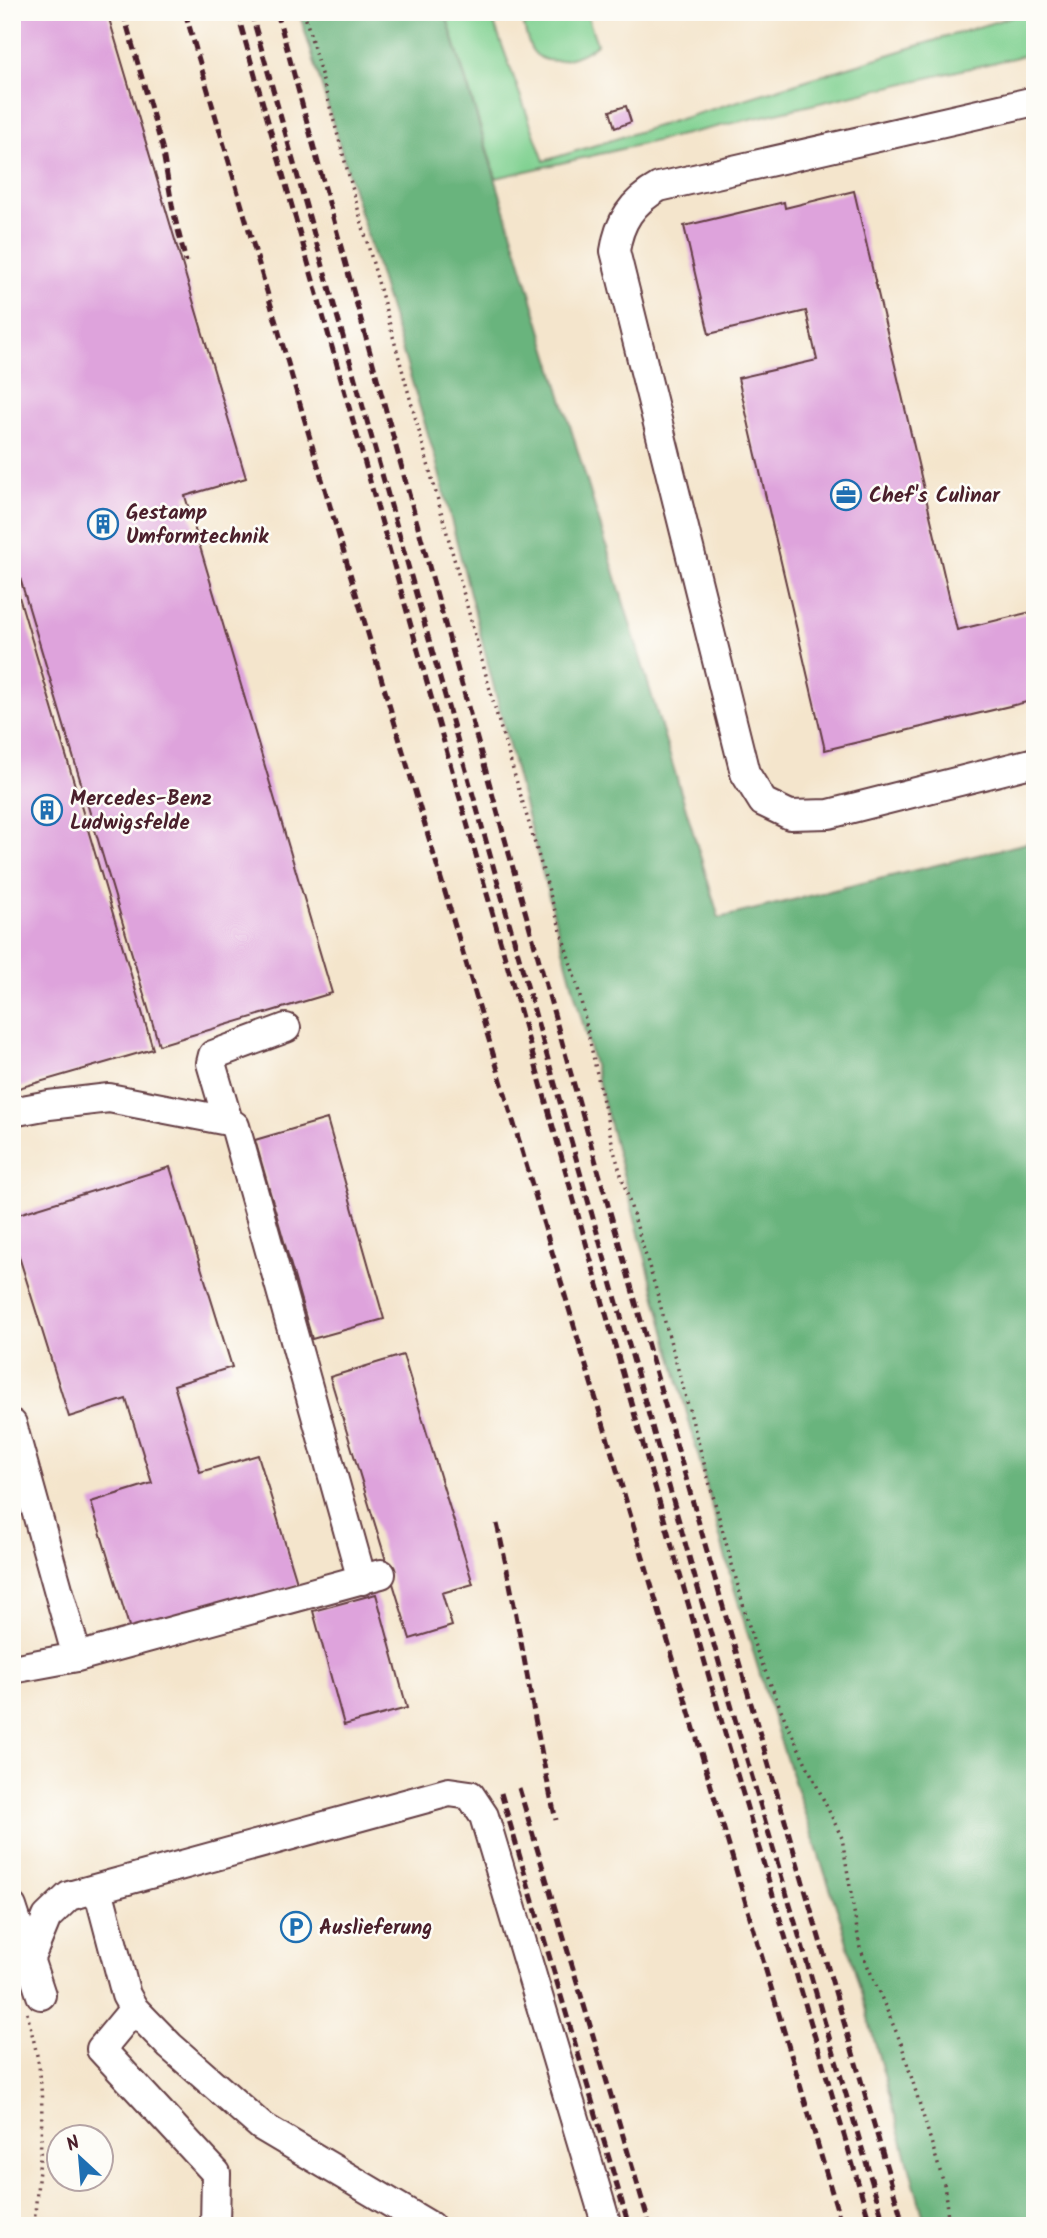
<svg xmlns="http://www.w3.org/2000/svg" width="1047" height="2238" font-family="Kalam,sans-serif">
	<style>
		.green { fill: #82d293; stroke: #66785f; stroke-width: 2 }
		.forest { fill: #69b47d; stroke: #5a6a54; stroke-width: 2 }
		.building { fill: #dea3dc }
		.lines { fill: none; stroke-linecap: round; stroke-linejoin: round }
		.minor-casing { stroke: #643d43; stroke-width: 32 }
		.path { stroke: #643d43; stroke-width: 3.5; stroke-dasharray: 2 5; stroke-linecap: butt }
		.minor { stroke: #fff; stroke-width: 28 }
		.rail { stroke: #4a1f2b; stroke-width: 5; stroke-dasharray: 10 5; stroke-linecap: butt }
		.labels { text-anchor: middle; stroke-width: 5; stroke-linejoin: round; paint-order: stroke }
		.poi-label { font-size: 21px; font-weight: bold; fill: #4a1f2b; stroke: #fdfcf7; text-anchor: start }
	</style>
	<rect width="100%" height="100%" fill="#fdfcf7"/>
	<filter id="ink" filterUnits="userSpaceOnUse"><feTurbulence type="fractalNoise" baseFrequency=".0143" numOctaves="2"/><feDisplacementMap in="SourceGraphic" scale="14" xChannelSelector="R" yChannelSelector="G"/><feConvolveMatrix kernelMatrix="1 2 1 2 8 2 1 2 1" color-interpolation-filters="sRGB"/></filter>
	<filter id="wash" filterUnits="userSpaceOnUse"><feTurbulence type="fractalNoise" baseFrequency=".00686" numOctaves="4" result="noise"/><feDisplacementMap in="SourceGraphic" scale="28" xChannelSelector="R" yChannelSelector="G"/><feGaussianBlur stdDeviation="1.57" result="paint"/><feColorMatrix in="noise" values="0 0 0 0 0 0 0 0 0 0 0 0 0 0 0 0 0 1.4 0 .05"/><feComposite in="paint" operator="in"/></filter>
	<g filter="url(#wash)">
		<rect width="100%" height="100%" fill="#f4e5cc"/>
		<path class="green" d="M445,12H490L544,161L1027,12H1035V53L496,178Z
			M521,12H586L597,44C583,57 546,71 532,50C526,41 524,23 521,12Z"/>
		<path class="forest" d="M299,12H445L719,918L1035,841V2226H926L841,1921L776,1728L731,1578L518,781L435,457Z"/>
		<g id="blocks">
			<path class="building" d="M12,12H107L246,478L185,496L332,993L159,1045L12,551Z
				M626,106L631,122L615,128L610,111Z
				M854,191L957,630L1035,611V700L825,750L738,378L817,360L806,311L709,334L684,226L784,202L785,208Z
				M12,573L153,1049L12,1090Z
				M327,1119L384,1319L312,1339L255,1140Z
				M170,1167L232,1367L174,1385L200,1472L258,1455L298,1585L132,1636L91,1502L152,1483L126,1399L69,1417L12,1234V1216Z
				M403,1355L473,1584L442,1593L452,1626L410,1639L330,1377Z
				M376,1594L407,1708L344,1725L313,1611Z"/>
		</g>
	</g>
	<g filter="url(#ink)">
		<use href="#blocks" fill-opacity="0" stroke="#643d43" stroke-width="2"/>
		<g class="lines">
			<g class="minor-casing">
				<path id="minor" d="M1035,101L659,187C632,202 619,222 615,251L745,773L763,802L790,815L829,814L1035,762
					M12,1112L49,1105L109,1098L228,1121L235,1126L362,1580
					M228,1121L211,1063L213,1055L286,1028
					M12,1424L77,1657
					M12,1669L77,1657L381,1574
					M98,1889L126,1995L134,2009L170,2046L261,2126L430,2226
					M12,1907L41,1995
					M30,1958L47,1917L69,1896L449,1792L470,1795L484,1816L607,2226
					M134,2009L101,2049L216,2173L215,2226"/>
			</g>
			<path class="path" d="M304,12L498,719L579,992L614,1151L655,1286L754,1644L787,1724L842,1838L860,1948L901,2043L944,2184L949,2226
				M27,2013C31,2030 36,2048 39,2066C46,2119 38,2174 34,2226"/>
			<use href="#minor" class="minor"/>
			<path class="rail" d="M123,12L162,147L173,210L186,262
				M185,12L319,469L842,2226
				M237,12L726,1737L871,2226
				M251,12L739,1733L885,2226
				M277,12C478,752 686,1490 904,2226
				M497,1524C520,1622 533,1722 556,1820
				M519,1788L650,2226
				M501,1793L629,2226"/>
		</g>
	</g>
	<defs>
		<g id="office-ring" transform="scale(1.575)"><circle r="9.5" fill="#fdfcf7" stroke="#1f6fb2" stroke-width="1.5"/><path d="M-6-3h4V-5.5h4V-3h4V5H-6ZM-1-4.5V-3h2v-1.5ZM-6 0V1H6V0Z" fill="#1f6fb2"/></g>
		<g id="building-ring" transform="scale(1.575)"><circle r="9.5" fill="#fdfcf7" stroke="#1f6fb2" stroke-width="1.5"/><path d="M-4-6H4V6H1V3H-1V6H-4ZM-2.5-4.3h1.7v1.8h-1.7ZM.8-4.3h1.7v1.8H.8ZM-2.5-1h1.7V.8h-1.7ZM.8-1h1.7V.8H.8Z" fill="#1f6fb2"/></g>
		<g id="parking-ring" transform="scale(1.575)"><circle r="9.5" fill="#fdfcf7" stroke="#1f6fb2" stroke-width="1.5"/><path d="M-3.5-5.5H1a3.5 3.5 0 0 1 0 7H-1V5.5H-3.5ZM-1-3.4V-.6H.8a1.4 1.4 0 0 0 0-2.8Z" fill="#1f6fb2"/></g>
	</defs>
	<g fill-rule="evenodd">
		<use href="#office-ring" x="846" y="495"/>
		<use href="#building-ring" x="103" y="524"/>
		<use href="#building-ring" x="47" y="810"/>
		<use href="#parking-ring" x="296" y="1927"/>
	</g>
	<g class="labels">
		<g class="poi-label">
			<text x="869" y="502">Chef's Culinar</text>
			<text x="126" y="519">Gestamp<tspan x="126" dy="24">Umformtechnik</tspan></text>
			<text x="70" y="805">Mercedes-Benz<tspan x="70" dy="24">Ludwigsfelde</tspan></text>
			<text x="319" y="1934">Auslieferung</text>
		</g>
	</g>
	<rect width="1047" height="2238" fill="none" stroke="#fdfcf7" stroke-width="42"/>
	<g transform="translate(80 2158) rotate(334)"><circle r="33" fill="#fdfcf7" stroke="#b5a4a5" stroke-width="2"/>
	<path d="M0-5L12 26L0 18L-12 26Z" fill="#1f6fb2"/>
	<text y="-10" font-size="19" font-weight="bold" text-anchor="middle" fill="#4a1f2b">N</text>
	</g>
</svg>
